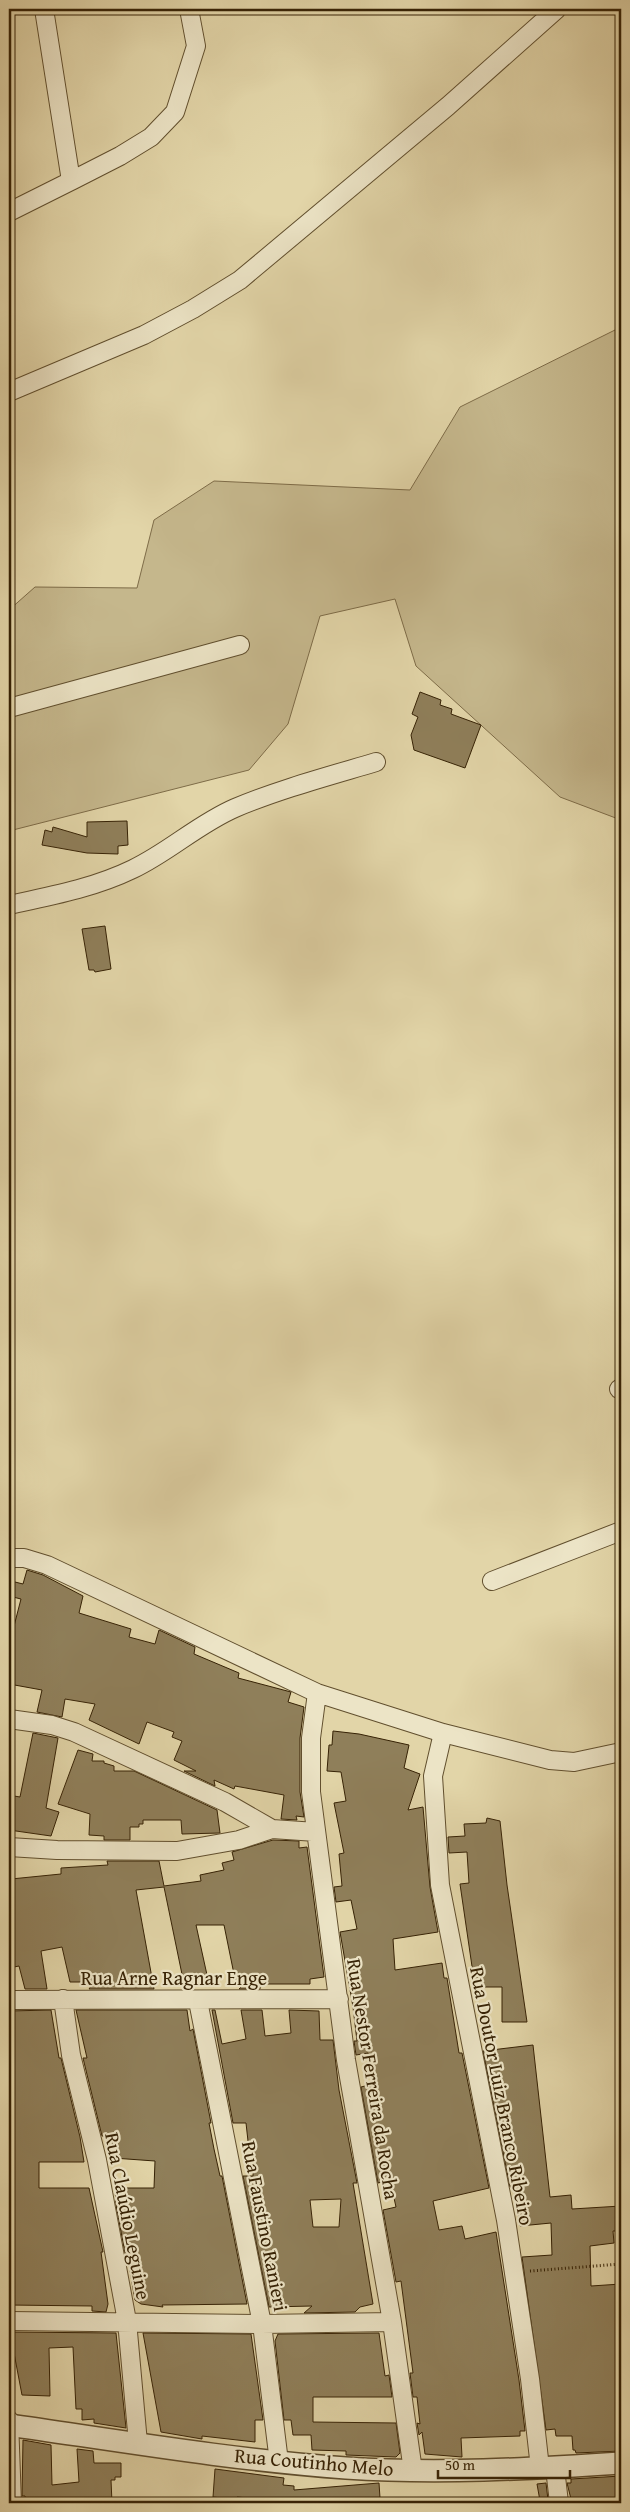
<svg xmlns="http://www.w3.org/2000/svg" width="630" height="2512" font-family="'Gentium Book Plus',serif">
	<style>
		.green { fill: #c5b78c; stroke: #7e6c48 }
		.building { fill: #8f7f5a; stroke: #362205; fill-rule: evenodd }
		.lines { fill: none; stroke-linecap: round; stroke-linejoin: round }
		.minor-casing { stroke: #614f2e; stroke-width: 20 }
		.tertiary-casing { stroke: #614f2e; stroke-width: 24 }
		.path { stroke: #362205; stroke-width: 3; stroke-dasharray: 1 2.5; stroke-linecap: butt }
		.minor { stroke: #ece4c6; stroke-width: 18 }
		.tertiary { stroke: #ece4c6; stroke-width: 21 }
		.labels { text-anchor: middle; stroke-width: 4.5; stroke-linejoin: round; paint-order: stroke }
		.street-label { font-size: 20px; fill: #362205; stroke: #ece4c6 }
	</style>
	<rect width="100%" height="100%" fill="#e2d5a8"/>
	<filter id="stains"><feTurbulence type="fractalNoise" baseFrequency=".004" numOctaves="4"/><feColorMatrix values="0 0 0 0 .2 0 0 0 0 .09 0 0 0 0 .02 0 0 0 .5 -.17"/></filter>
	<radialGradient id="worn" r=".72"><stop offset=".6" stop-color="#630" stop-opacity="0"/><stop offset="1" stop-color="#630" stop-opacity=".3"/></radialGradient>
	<path class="green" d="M621,327V820L560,797L416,666L395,599L320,616L288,724L249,770L9,831V610L35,587L137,588L154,520L214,481L410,490L460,407Z"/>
	<path class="building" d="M420,692L441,700L440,705L452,709L451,714L481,725L465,768L414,750L411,735L418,717L412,714Z
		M127,821L128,845L118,846V854L87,853L42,845L45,830L52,832L53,827L87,837V822Z
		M105,926L111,969L95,972L94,970H89L82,929Z
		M27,1570L43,1575L83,1596L79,1613L131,1629L129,1637L155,1644L159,1630L195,1647L194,1654L239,1673L238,1678L291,1692L288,1702L304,1707L300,1738V1792L304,1817L296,1816L297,1820L281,1819L284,1795L235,1786L234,1789L214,1780L215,1786L184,1771H196L174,1760L182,1741L172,1737L174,1732L147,1722L139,1744L89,1720L95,1704L65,1699L62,1717L37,1712L42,1690L9,1684L11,1654L9,1630H13L21,1599L9,1596V1591L11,1581L23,1584Z
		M333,1731L359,1734L409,1745L404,1768L420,1774L408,1810L423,1807L430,1887L438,1932L393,1939L395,1970L442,1963L444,1978H447L459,2053H462L489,2188L433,2201L439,2230L462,2226L465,2239L496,2232L519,2380L525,2431H520V2436L461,2438L462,2457L425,2454L422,2432L419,2435L417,2423L420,2424L417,2397H413L410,2373H413L401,2281L396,2282L383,2210L396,2207L390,2180L378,2183L361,2087L373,2084L368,2053L356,2055L354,2041H357L353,2007L340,1932L357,1929L351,1900L336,1902L334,1887L342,1886L339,1854L344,1853L334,1803L346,1801L341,1772L327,1771L329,1745H332Z
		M33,1733L58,1738L46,1808L59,1812L51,1836L9,1830V1811L14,1796L20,1797Z
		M78,1750L93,1754L92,1761H104V1763L114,1766V1771H134L217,1810L220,1833L182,1834L181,1820H143V1824H139V1827H130V1840H104V1836L89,1835L90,1814L58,1804Z
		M487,1818L500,1821L507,1885L527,2022H502V1987H475L460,1884L469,1883L467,1852L449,1853L448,1837L465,1836L464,1824L486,1823Z
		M273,1840L299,1841V1848L307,1847L324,1977L310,1979V1984H260V1989H239L244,1984H236L224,1925H196L209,1984H184L164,1887L136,1890L154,1989H89L94,1982H70L62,1947L41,1951L47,1989H25L19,1966L9,1968V1888L12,1887L11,1879L61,1874V1868L108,1865L107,1861H159L164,1886L201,1881L200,1875L224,1870L222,1863L234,1860L232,1852Z
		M51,2010L59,2058H61L80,2137L84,2162H39V2188H89L103,2252H101L108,2304L106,2312L92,2311V2306L9,2305V2011Z
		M76,2010H187L190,2031L193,2029L211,2123H209L214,2149L220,2176H222L247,2304L162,2305L163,2307L141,2304L135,2300L127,2253H125L116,2205L115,2188H154L155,2161L113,2158L112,2136H102L83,2058H87Z
		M212,2010H215L222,2044L246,2039L241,2010H262L265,2036L291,2033L289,2010L319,2011L320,2040H333L339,2090L357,2183H353L373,2304L360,2307L355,2312L304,2313L312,2306L269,2307L243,2176H253L254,2150H249L246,2123H233ZM341,2199L339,2227H313L310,2200Z
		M533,2045L550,2197L571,2195L572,2209L621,2206V2231H613L614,2243L590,2246L591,2286L621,2284V2451L576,2453L575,2450H573L572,2436H556L555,2429L546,2430L522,2257L552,2255L551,2223L520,2226L514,2187H510L483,2051Z
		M10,2332L116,2333L126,2428L94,2423V2419L82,2420V2409H76L73,2347L49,2348L50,2396L22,2395Z
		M143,2333L251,2334L263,2420H255V2442L202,2436V2439L161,2432Z
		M379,2333L385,2376L389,2375L392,2397H313V2422L396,2423L400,2453L396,2457L346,2455V2451L312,2450L311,2435H293L291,2420H284L275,2341L278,2334Z
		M23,2440L51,2445L52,2485L79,2482L77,2449L93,2451L94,2463H121V2477H115V2480H111L112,2503H26L25,2496H22Z
		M215,2469L284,2478L283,2485L294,2486V2490L379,2483L380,2498L325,2503V2501L282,2503V2501L237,2497V2503H221V2498L213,2497Z
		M621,2476V2503H572L567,2483H571V2479Z
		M546,2483L548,2500L540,2501L537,2484Z"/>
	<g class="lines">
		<g class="minor-casing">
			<path id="minor" d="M71,181L120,156L151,137L175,112L196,46L189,9
				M9,212L71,181L44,9
				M9,392L144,335L193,309L240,280L448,106L557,9
				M9,708L240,645
				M9,905C51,896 94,888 133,869C169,852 198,824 235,808C280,789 329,776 376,762
				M619,1389L621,1388
				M9,1558H24L47,1565L317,1693L443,1733L550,1760L574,1762L621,1752
				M492,1581L621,1531
				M317,1693L311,1738V1792L346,2060L392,2322L413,2471
				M9,1719L52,1725L74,1732L225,1802L272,1829L316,1832
				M443,1733L433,1776L440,1885L506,2220L530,2379L540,2468
				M9,1847L57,1850L177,1851L239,1840L272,1829
				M63,1999L71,2055L97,2160L127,2321L138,2443
				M9,2000L339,1999
				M198,2001L262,2324L279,2462
				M9,2321L262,2324L392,2322
				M9,2420L12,2503
				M555,2468L559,2503"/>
		</g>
		<g class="tertiary-casing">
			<path id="tertiary" d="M9,2425C121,2441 233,2460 346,2468C437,2474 530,2469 621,2463"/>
		</g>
		<path class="path" d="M530,2271L621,2264"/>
		<use href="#minor" class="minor"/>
		<use href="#tertiary" class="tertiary"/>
	</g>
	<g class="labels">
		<g class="street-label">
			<text x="174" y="1985">Rua Arne Ragnar Enge</text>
			<text transform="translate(373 2079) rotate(81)" y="7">Rua Nestor Ferreira da Rocha</text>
			<text transform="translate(502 2096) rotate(79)" y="7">Rua Doutor Luiz Branco Ribeiro</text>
			<text transform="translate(128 2216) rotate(79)" y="7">Rua Claúdio Leguine</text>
			<text transform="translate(265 2226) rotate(79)" y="7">Rua Faustino Ranieri</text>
			<text transform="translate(314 2462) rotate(5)" y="7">Rua Coutinho Melo</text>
		</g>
	</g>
	<rect width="630" height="2512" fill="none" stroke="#e2d5a8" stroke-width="30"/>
	<rect x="10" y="10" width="610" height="2492" fill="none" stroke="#362205" stroke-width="2.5"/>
	<rect x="15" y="15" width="600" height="2482" fill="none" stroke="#362205"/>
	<path d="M438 2470v8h132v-8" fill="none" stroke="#362205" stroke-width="2.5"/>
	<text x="445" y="2470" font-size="15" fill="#362205" stroke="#ece4c6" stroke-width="4" paint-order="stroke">50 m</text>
	<rect width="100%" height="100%" filter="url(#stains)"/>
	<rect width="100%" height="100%" fill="url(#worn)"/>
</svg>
